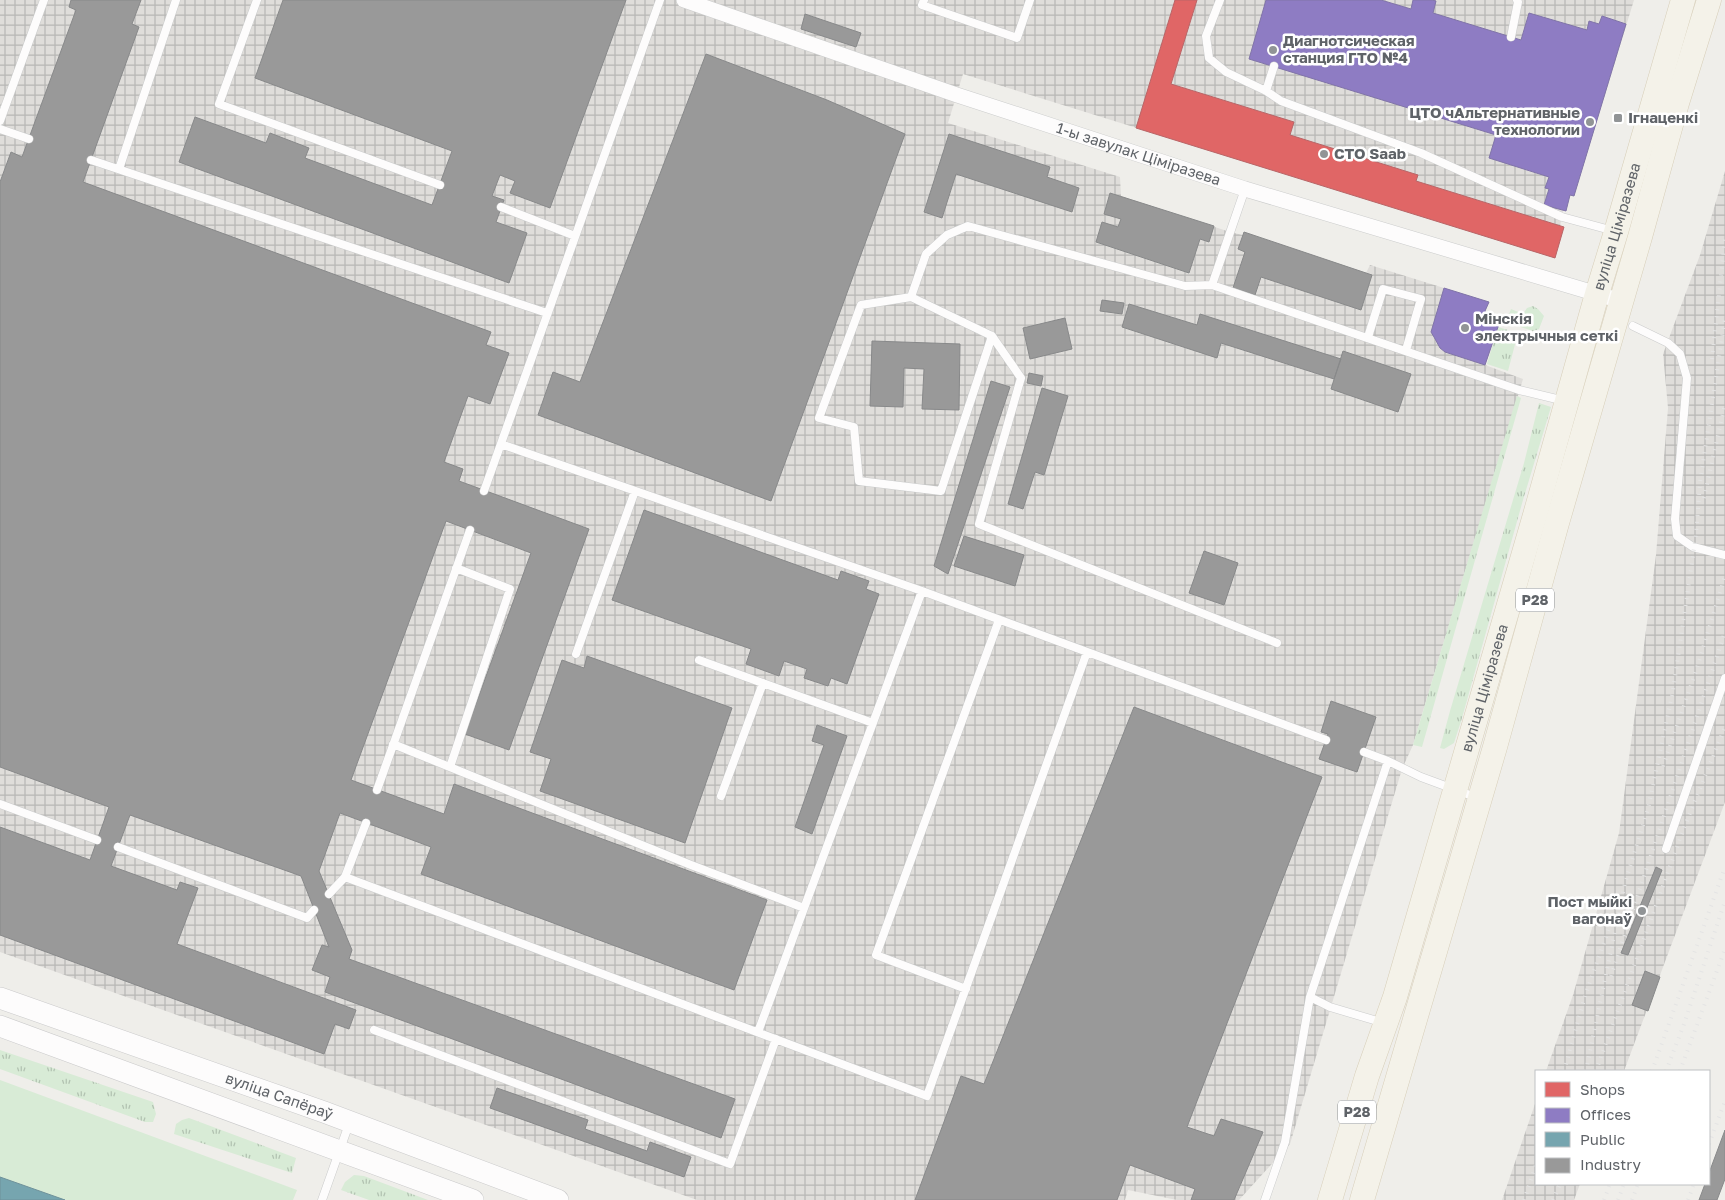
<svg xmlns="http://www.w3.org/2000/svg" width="1725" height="1200" font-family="'Golos Text',sans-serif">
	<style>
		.industrial { fill: url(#industrial-grid) }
		.grass { fill: url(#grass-tufts) }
		.pitch { fill: #d8ebd6 }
		.shops { fill: #e06666; stroke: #b96567 }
		.offices { fill: #8e7cc3; stroke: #8074a8 }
		.public { fill: #76a5af; stroke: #6f919a }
		.industry { fill: #999; stroke: #88898a }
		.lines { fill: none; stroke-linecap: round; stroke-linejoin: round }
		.lane-casing { stroke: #cbcccc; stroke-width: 9 }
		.street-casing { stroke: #cbcccc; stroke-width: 16 }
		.secondary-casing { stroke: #cacacb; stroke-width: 22 }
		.primary-casing { stroke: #d7ceb8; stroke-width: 25 }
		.lane { stroke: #fdfcfc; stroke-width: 8 }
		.street { stroke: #fdfcfc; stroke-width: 15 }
		.secondary { stroke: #fdfcfc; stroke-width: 21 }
		.primary { stroke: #f4f2e9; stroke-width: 24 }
		.rail { stroke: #e4e4e4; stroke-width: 4; stroke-dasharray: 1 6; stroke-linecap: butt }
		.poi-dot { fill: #919496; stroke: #fff; stroke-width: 2 }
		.labels { text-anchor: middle; stroke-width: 5; stroke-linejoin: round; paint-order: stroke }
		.shield { fill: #fff; stroke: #8f9295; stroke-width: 1 }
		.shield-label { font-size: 14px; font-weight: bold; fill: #5f6368 }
		.poi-label { font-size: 15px; font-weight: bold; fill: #5f6368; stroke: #fff; text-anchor: start }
		.street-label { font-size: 15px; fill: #5f6368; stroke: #fff }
	</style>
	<defs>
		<pattern id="industrial-grid" width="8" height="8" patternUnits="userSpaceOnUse" patternTransform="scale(1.25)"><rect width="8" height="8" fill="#dfddda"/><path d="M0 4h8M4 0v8" fill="none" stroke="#b8b7b5"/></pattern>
		<pattern id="grass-tufts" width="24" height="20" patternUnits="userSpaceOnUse" patternTransform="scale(1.25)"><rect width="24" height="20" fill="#d8ebd6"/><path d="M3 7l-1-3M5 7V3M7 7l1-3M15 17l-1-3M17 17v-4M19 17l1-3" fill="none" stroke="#b2c2b1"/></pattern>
	</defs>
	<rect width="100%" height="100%" fill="#efeeea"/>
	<path class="industrial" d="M0,0H1634L1574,196L1570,195L1566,211H1563L1560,226L1564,227L1555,258L963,74L948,123L1120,177L1121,196L1230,232L1243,235L1244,232L1366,273L1370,265L1489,302L1485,311L1486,316L1489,321L1499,324L1485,365L1523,379L1420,721L1413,745L1402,769L1290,1144L1239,1200H1177L1128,1190L1125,1200H697L0,952Z
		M1725,171V802L1624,1071H1546L1573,995L1619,833L1656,555L1668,408L1663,354L1700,255Z
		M1536,1101V1184H1580L1574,1200H1502Z"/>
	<path class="grass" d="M1533,306L1538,309L1544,316L1539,329L1533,331L1506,322L1511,309L1523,314L1527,308Z
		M1498,327L1518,333L1508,371L1487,364Z
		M1517,396L1521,398L1422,747L1413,745Z
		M1539,403L1551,407L1523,500L1462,718L1454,743L1444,749L1440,748L1450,711L1524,463Z
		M0,1050L153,1102L156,1114L153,1122H145L0,1069Z
		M189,1118L296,1158L292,1173L174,1134L176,1124L182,1120Z
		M354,1175L364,1176L428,1200H369L341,1190L345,1182Z"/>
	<path class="pitch" d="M0,1080L297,1190L293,1200H0Z"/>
	<path class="shops" d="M1175,0H1197L1171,84L1294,122L1290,135L1418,175L1416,181L1564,227L1555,258L1136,128Z"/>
	<path class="offices" d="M1266,0H1381L1411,9L1413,0H1432L1436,1L1433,13L1521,40L1529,13L1587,30L1589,21L1599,24L1602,16L1626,24L1574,196L1570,195L1566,211L1544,205L1549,189L1545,188L1549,177L1489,158L1496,135L1249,59Z
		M1444,288L1489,302L1485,311L1486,316L1489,321L1499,324L1485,365L1445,352L1440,348L1434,337L1431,332Z"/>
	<path class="public" d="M0,1177L65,1200H0Z"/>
	<path class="industry" d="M71,0H141L132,24L139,27L83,182L491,332L486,345L509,353L490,404L468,396L444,462L463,469L459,481L589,529L509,750L465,734L531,553L446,521L351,780L444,814L454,784L767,900L734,990L421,874L431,847L340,813L319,871L352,950L349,959L735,1099L721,1138L325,992L330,977L312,970L322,945L329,947L301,876L130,815L111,866L177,890L180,882L198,888L177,944L356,1010L349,1029L335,1024L324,1054L0,935V827L90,860L109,807L0,767V182L11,152L22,157L76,10L69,7Z
		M283,0H626L550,208L510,193L515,181L500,175L492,196L504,200L496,222L527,233L509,283L179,162L195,117L266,143L270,133L309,148L305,158L432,205L452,151L255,78Z
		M805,14L861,33L856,47L801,29Z
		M706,54L827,100L905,134L771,501L538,415L553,372L580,382Z
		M949,134L1050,167L1047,177L1079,188L1072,212L956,174L942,218L924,212Z
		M1110,193L1214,226L1209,242L1200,239L1189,273L1096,242L1102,222L1118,227L1121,219L1104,214Z
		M1244,232L1372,275L1361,310L1261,277L1255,295L1233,288L1245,252L1238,249Z
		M1102,300L1124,303L1122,314L1100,311Z
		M1129,304L1197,325L1200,314L1341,359L1334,379L1221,343L1217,358L1122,327Z
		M1065,318L1072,349L1030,359L1023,328Z
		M872,341L960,344L959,410L922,409L924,369L904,368L903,407L870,406Z
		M1343,351L1411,374L1398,412L1331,389Z
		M1029,373L1043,376L1041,386L1027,383Z
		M991,381L1010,387L948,574L934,566Z
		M1042,388L1068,396L1044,475L1035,472L1023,509L1008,504Z
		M644,510L838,580L841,571L869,581L866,589L879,594L847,684L831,678L828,686L804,678L807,669L784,661L779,676L746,664L751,649L612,600Z
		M964,536L1024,555L1015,586L954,566Z
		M1204,551L1238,563L1224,605L1189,593Z
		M587,656L732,708L685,843L540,791L551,759L530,752L562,660L584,668Z
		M1331,701L1376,717L1357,772L1319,759L1328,734L1321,732Z
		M1134,707L1322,777L1187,1127L1214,1136L1221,1119L1263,1132L1234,1200H1191L1195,1189L1130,1165L1117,1200H915L961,1076L984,1084Z
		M817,725L847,736L812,834L795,827L824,745L812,741Z
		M1656,867L1662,870L1628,955L1621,953Z
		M1645,971L1660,977L1648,1011L1632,1005Z
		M497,1088L588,1120L585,1129L647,1151L650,1142L691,1157L684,1177L490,1108Z
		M1725,1130V1179L1717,1200H1699L1705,1184H1709V1173Z"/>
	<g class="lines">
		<g class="lane-casing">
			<path id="lane" d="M257,0L219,104L440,185
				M924,0L922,5L1017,38L1030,0
				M1220,0L1206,36L1209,58L1226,72L1266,91L1281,101L1421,153L1562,217L1614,231
				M1511,37L1518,2L1517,0
				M1266,91L1274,66
				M0,121L44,0
				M0,129L29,139
				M91,160L547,313
				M119,169L176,0
				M501,207L575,236
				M1212,285L1245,189
				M911,297L861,305L819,418L854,427L859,481L941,491L992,336L911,297L926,254L947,235L968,226L1185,286L1212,285L1519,390L1565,401
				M1633,326L1668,343L1680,354L1687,378L1675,519L1677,536L1693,547L1725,555
				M992,336L1021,378L979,524L1277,643
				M1368,337L1383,289L1421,299L1406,350
				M501,444L922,591L1326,740
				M484,491L660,0
				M576,654L635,491
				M699,660L873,723
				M393,744L691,865L804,908
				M1364,752L1388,761L1421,777L1478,798
				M450,767L510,589L456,568
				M377,790L470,530
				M721,796L763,683
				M0,804L97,840
				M118,847L307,918L314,910
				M1666,849L1725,678
				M345,877L927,1096L1087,652
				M329,894L345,877L366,823
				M966,989L876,955L999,620
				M1384,1023L1330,1007L1310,997L1388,761
				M374,1030L730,1164L776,1039
				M758,1032L922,591
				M322,1200L349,1124
				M1265,1200L1285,1142L1310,997"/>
		</g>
		<g class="street-casing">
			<g id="street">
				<path id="s1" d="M684,0L957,95L1245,189L1621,301"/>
			</g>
		</g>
		<g class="secondary-casing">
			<g id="secondary">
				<path id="s2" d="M0,998L324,1112L558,1200"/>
				<path d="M0,1026L473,1200"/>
			</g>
		</g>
		<g class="primary-casing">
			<g id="primary">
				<path id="s3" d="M1330,1200L1367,1076L1395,997L1535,515L1597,294L1616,232L1683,0"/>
				<path d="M1362,1200L1495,747L1557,523L1640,237L1677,103L1709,0"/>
			</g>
		</g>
		<use href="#lane" class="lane"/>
		<use href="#street" class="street"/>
		<use href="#secondary" class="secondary"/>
		<use href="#primary" class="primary"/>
		<path class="rail" d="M1712,359L1725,239
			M1704,498L1725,404
			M1663,766L1697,668L1725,576
			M1611,976L1725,632
			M1564,1071L1586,993L1610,926
			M1586,1071L1625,883L1648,809L1673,691L1696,535L1700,483L1725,318
			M1596,1071L1684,828L1725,727
			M1652,1071L1725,867
			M1666,1071L1684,1024L1725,901
			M1680,1071L1725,949
			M1709,1144L1725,1101
			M1524,1200L1536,1165
			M1553,1200L1560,1184
			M1604,1200L1610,1184
			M1618,1200L1624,1184
			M1632,1200L1638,1184
			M1688,1200L1694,1184"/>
	</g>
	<g class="poi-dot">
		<circle cx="1273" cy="50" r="5"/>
		<rect x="1613" y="113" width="10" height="10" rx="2.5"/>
		<circle cx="1590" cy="122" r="5"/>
		<circle cx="1324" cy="154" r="5"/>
		<circle cx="1465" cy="328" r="5"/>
		<circle cx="1642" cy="911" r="5"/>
	</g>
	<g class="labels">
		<g class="shield">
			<rect x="1516" y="588.5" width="38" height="23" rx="4"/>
			<rect x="1338" y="1100.5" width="38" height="23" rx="4"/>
		</g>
		<g class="shield-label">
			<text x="1535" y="605">Р28</text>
			<text x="1357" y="1117">Р28</text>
		</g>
		<g class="poi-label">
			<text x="1283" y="46">Диагнотсическая<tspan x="1283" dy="17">станция ГТО №4</tspan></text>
			<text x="1580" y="118" text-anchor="end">ЦТО чАльтернативные<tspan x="1580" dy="17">технологии</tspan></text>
			<text x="1628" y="123">Ігнаценкі</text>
			<text x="1334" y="159">СТО Saab</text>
			<text x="1475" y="324">Мінскія<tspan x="1475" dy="17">электрычныя сеткі</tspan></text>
			<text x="1632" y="907" text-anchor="end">Пост мыйкі<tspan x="1632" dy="17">вагонаў</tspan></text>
		</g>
		<g class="street-label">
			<text dy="5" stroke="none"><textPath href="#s1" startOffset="480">1-ы завулак Ціміразева</textPath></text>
			<text dy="5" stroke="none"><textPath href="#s3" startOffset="1015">вуліца Ціміразева</textPath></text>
			<text dy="5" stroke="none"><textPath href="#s3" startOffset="535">вуліца Ціміразева</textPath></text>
			<text dy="5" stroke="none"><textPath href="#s2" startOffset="296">вуліца Сапёраў</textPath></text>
		</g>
	</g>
	<rect x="1535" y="1070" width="175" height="115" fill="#ffffff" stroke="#bfc1c3"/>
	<rect x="1545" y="1082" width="25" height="15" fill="#e06666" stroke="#bfc1c3"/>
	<text x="1580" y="1095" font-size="15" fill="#5f6368">Shops</text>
	<rect x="1545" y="1108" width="25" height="15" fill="#8e7cc3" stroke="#bfc1c3"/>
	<text x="1580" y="1120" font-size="15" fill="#5f6368">Offices</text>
	<rect x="1545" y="1132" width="25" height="15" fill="#76a5af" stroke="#bfc1c3"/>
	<text x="1580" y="1145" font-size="15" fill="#5f6368">Public</text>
	<rect x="1545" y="1158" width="25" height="15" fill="#999999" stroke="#bfc1c3"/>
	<text x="1580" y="1170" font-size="15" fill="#5f6368">Industry</text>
</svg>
